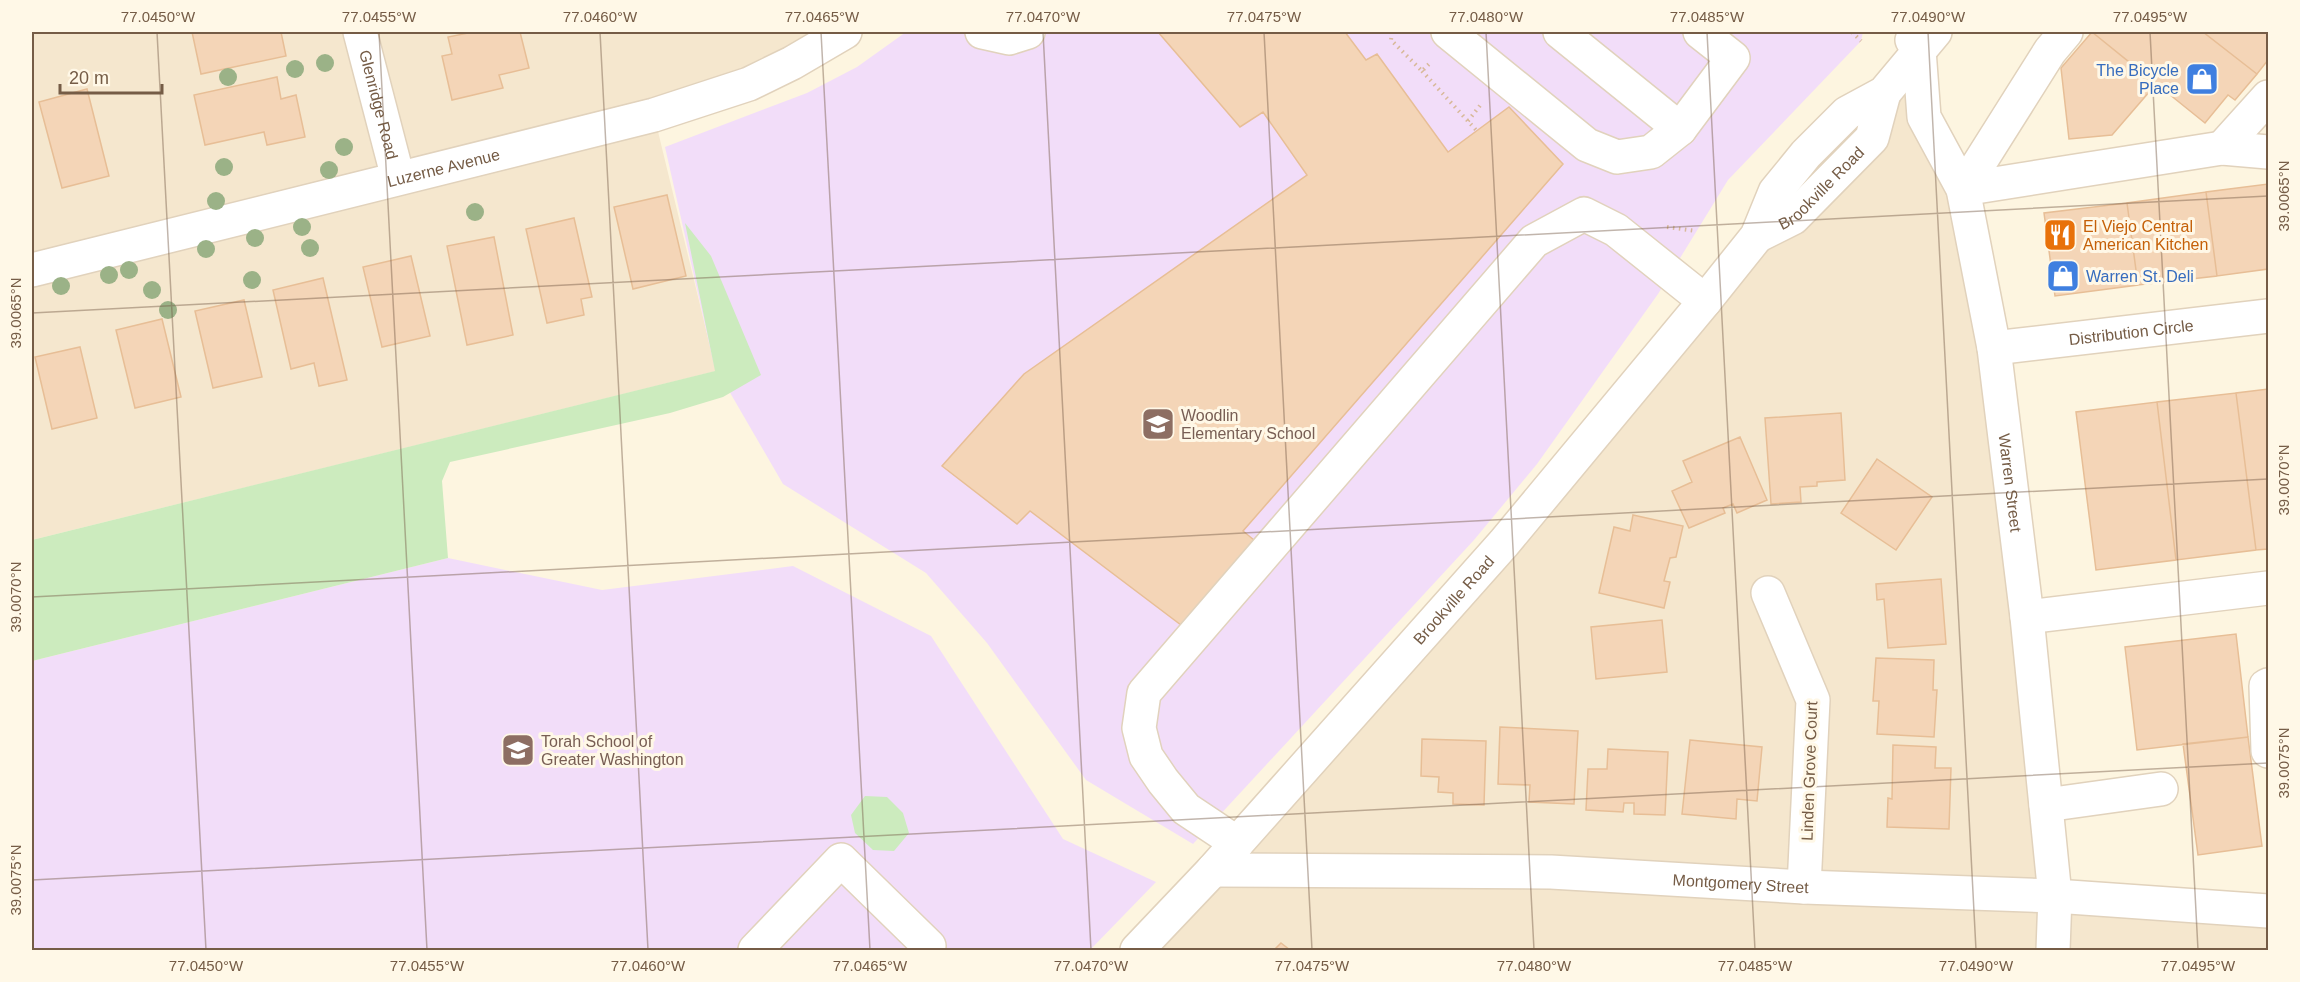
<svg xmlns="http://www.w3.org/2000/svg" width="2300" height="982" font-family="Helvetica,sans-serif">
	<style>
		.residential { fill: #f5e7ce }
		.education { fill: #f2ddf9 }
		.green { fill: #ccebbe }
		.building { fill: #f4d5b7; stroke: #e7be96; stroke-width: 1.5 }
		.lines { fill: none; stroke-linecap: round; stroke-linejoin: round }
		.minor-casing { stroke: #e1d2bc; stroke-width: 36 }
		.path { stroke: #d8b99a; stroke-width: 4; stroke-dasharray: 1.5 4.5; stroke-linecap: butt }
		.minor { stroke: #fff; stroke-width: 33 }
		.tree { fill: #9bb287 }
		.ticks { fill: none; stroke: #755c46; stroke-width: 1.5; stroke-opacity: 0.45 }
		.labels { text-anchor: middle; stroke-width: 6; stroke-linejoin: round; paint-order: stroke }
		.shop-label { font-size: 16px; fill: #366cbe; stroke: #fff8e7; text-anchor: end }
		.street-label { font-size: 16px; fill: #755c46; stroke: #fff8e7 }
		.food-label { font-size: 16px; fill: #c56008; stroke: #fff8e7; text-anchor: start }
		.education-label { font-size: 16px; fill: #785e54; stroke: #fff8e7; text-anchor: start }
		.neatline { fill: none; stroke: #755c46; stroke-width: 2 }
		.ticks-label { font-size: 15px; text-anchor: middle; fill: #755c46 }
	</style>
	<rect width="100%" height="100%" fill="#fdf5e0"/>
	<path class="residential" d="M32,32H845L654,115L716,371L32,540Z
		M1919,50L1963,189L2055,896L2268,911V950H1137Z"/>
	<path class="education" d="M906,32H1863L1861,41L1728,180L1658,294L1537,464L1474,540L1193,844L1086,780L987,643L926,573L783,484L714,365L665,147L807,93L857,67Z
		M448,558L602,590L793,566L931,636L1063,839L1156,882L1090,950H32V661Z"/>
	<path class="green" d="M685,223L711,256L761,375L723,397L670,413L450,462L442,481L448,558L32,661V540L715,371Z
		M865,796L887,797L903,813L909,833L894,851L873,850L855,833L851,815Z"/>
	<path class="building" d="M192,32H281L286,56L201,74Z
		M473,32H520L529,68L499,75L503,88L452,100L442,56L452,54L448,37Z
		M1158,32H1345L1366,60L1377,54L1448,152L1509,107L1563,164L1243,531L1254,540L1181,625L1030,511L1017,524L942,466L1024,374L1307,175L1263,112L1240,127Z
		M2092,32H2203L2257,74L2235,100L2228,95L2205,123Z
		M2092,32L2156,84L2112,135L2069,139L2061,68Z
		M2203,32H2268V60L2257,74Z
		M277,77L281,99L296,95L305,137L267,145L264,132L205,145L194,95Z
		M87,89L109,176L62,188L39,102Z
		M2268,184V269L2217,276L2206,192Z
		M2206,192L2217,276L2138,285L2127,203Z
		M667,195L686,276L633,289L614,207Z
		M2127,203L2138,285L2055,296L2044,213Z
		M574,218L592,297L581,299L584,315L547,323L526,229Z
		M494,237L513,335L467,345L447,246Z
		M411,256L430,336L382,347L363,267Z
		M323,278L347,380L319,386L314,363L291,369L273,290Z
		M244,300L262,377L213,388L195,311Z
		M162,319L181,397L135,408L116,330Z
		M80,347L97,418L52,429L35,357Z
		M2268,389V549L2256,550L2236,393Z
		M2236,393L2256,550L2176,560L2157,402Z
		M2157,402L2176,560L2096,570L2076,412Z
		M1841,413L1845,480L1817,482V486L1800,487L1801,502L1771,504L1765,418Z
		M1740,437L1767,500L1737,513L1733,504L1723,508L1725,513L1689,528L1672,491L1692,482L1683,461Z
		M1877,459L1932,497L1896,550L1841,513Z
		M1633,515L1683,526L1676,557L1670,558L1664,581L1670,582L1664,608L1599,593L1614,527L1630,531Z
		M1941,579L1946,644L1888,648L1884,599L1877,600L1876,584Z
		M1662,620L1667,672L1596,679L1591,627Z
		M2236,634L2248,737L2137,750L2125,647Z
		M1876,658L1934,660L1933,690H1937L1934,737L1877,734L1879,701H1873Z
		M1500,727L1578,731L1574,804L1529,802L1530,785L1498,784Z
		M2248,737L2262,846L2198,855L2183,744Z
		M1422,739L1486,741L1484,805L1453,804V793L1438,792L1439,777L1421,776Z
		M1690,740L1762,747L1757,801L1737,799L1736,819L1682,814Z
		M1893,745L1936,747L1935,768H1951L1949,829L1887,827L1888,798L1892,799Z
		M1608,749L1668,752L1665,815L1634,814V803H1624L1623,812L1586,810L1588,769H1607Z
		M1281,943L1290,950H1274Z"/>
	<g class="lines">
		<g class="minor-casing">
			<g id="minor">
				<path id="s1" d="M360,32L398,178"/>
				<path d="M982,32L1009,38L1028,32"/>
				<path d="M1448,32L1587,145L1617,157L1651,152L1680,129"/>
				<path d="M1560,32L1680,129L1733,58L1700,32"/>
				<path d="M2066,32L2050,51L1963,189L2222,148L2268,152"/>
				<path id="s2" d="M1912,40L1919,50L1924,117L1963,189L1994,348L2027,617L2055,896L2053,950"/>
				<path d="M2222,148L2268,97"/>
				<path id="s3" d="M1757,236L1793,218L1872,138L1884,93"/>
				<path id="s4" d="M32,270L654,115L749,84L792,63L845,32"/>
				<path id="s5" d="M1994,348L2268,316"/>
				<path d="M1768,593L1813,700L1804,887"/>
				<path d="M2027,617L2268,588"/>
				<path d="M2268,685L2266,686L2268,751"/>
				<path d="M2046,805L2161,789"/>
				<path d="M1237,843L1186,809L1163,781L1146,756L1139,728L1144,693L1534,241L1584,214L1616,230L1705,301"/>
				<path id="s6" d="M1213,870L1551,872L1804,887L2055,896L2268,911"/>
				<path d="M755,950L841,860L929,946L924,950"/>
				<path id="s7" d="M1137,950L1213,870L1504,543L1705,301L1757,236L1775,192L1806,154L1847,113L1884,93L1935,32"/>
			</g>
		</g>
		<path class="path" d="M1392,32L1391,40L1422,71L1431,62
			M1852,32L1861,41
			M1422,71L1477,131
			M1468,121L1482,103
			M1667,227L1696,231"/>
		<use href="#minor" class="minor"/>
	</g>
	<g class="tree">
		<circle cx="325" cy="63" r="9"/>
		<circle cx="295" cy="69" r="9"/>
		<circle cx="228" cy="77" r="9"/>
		<circle cx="344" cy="147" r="9"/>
		<circle cx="224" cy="167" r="9"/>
		<circle cx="329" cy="170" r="9"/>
		<circle cx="216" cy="201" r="9"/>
		<circle cx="475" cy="212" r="9"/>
		<circle cx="302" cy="227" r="9"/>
		<circle cx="255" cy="238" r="9"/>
		<circle cx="310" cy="248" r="9"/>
		<circle cx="206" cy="249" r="9"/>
		<circle cx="129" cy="270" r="9"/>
		<circle cx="109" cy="275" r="9"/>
		<circle cx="252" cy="280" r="9"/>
		<circle cx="61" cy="286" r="9"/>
		<circle cx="152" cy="290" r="9"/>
		<circle cx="168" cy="310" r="9"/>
	</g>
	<path class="ticks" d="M157,32L206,950M379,32L427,950M600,32L648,950M821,32L870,950M1043,32L1091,950M1264,32L1312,950M1486,32L1534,950M1707,32L1755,950M1928,32L1976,950M2150,32L2198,950M32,313L2268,196M32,597L2268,479M32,880L2268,763"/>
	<defs>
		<g id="shop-square" transform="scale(1.725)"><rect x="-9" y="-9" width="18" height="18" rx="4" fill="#3f7fe0" stroke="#fff8e7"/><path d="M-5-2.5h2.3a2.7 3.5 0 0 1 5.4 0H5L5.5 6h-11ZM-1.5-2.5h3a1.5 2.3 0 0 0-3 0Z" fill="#fff"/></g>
		<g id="restaurant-square" transform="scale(1.725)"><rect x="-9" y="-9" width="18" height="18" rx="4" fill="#e8710a" stroke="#fff8e7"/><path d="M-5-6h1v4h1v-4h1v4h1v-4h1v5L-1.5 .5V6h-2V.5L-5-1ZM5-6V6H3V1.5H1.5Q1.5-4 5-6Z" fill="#fff"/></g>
		<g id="school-square" transform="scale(1.725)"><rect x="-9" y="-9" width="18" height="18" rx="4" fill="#8d6e63" stroke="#fff8e7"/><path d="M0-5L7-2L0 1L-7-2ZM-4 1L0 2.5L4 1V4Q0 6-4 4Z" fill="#fff"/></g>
	</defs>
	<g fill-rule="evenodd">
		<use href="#shop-square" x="2202" y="79"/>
		<use href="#restaurant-square" x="2060" y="235"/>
		<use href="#shop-square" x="2063" y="276"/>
		<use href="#school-square" x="1158" y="424"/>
		<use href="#school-square" x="518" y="750"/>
	</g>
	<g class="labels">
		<g class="shop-label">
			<text x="2179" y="76">The Bicycle<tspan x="2179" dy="18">Place</tspan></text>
			<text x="2086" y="282" text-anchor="start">Warren St. Deli</text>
		</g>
		<g class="street-label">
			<text dy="6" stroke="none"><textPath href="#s1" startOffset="75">Glenridge Road</textPath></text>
			<text dy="6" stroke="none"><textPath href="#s4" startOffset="424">Luzerne Avenue</textPath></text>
			<text dy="6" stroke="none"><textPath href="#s3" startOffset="81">Brookville Road</textPath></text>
			<text dy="6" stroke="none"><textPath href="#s5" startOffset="138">Distribution Circle</textPath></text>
			<text dy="6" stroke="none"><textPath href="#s2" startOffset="459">Warren Street</textPath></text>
			<text dy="6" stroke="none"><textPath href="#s7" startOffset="472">Brookville Road</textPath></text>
			<text transform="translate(1809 771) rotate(-88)" y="6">Linden Grove Court</text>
			<text dy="6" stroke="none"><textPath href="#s6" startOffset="528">Montgomery Street</textPath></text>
		</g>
		<g class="food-label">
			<text x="2083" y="232">El Viejo Central<tspan x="2083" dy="18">American Kitchen</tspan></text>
		</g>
		<g class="education-label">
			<text x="1181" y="421">Woodlin<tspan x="1181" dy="18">Elementary School</tspan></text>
			<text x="541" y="747">Torah School of<tspan x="541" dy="18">Greater Washington</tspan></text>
		</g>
	</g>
	<rect width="2300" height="982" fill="none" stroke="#fff8e7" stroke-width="66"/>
	<path d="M60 84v9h102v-9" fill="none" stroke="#755c46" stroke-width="3"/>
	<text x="69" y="84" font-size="18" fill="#755c46" stroke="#fff8e7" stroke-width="4.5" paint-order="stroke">20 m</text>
	<rect x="33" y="33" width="2234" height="916" class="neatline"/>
	<g class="ticks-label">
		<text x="158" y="22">77.0450°W</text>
		<text x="379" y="22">77.0455°W</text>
		<text x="600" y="22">77.0460°W</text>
		<text x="822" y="22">77.0465°W</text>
		<text x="1043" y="22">77.0470°W</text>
		<text x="1264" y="22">77.0475°W</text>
		<text x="1486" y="22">77.0480°W</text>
		<text x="1707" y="22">77.0485°W</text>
		<text x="1928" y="22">77.0490°W</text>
		<text x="2150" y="22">77.0495°W</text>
		<text transform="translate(2284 196) rotate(-90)" y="5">39.0065°N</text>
		<text transform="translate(16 313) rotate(-90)" y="5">39.0065°N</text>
		<text transform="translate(2284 480) rotate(-90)" y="5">39.0070°N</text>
		<text transform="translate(16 597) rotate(-90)" y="5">39.0070°N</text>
		<text transform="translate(2284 763) rotate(-90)" y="5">39.0075°N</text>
		<text transform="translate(16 880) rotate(-90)" y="5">39.0075°N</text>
		<text x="206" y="971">77.0450°W</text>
		<text x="427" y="971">77.0455°W</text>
		<text x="648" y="971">77.0460°W</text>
		<text x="870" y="971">77.0465°W</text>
		<text x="1091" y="971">77.0470°W</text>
		<text x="1312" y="971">77.0475°W</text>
		<text x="1534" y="971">77.0480°W</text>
		<text x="1755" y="971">77.0485°W</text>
		<text x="1976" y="971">77.0490°W</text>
		<text x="2198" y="971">77.0495°W</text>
	</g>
</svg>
